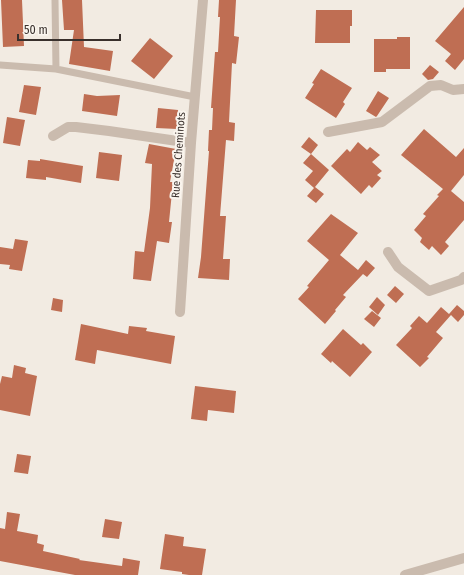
<svg xmlns="http://www.w3.org/2000/svg" width="464" height="575" font-family="'Fira Sans Condensed',sans-serif">
	<style>
		.building { fill: #bf6e53 }
		.lines { fill: none; stroke-linecap: round; stroke-linejoin: round }
		.lane { stroke: #cabbae; stroke-width: 7 }
		.street { stroke: #cabbae; stroke-width: 10 }
		.labels { text-anchor: middle; stroke-width: 4; stroke-linejoin: round; paint-order: stroke }
		.street-label { font-size: 11px; fill: #39302c; stroke: #faf5ee }
	</style>
	<rect width="100%" height="100%" fill="#f2ebe2"/>
	<path class="building" d="M1,0H22L24,46L3,47Z
		M62,0H82L84,47L113,51L110,71L69,64L74,30H64Z
		M219,0H236L234,36L239,37L236,64L232,63L229,122L235,123L234,141L226,140L220,216H226L223,259H230L229,280L198,278L201,257L209,151H208L209,130H212L213,108H211L215,52H218L220,17H218Z
		M464,7V59L455,70L445,61L451,54L435,41Z
		M316,10H352V26H350V43H315Z
		M397,37H410V69H386V72H374V39H397Z
		M150,38L173,56L154,79L131,61Z
		M430,65L439,72L433,79L428,80L422,74Z
		M321,69L352,88L343,102L345,104L336,118L305,98L314,84L312,83Z
		M24,85L41,87L36,115L19,112Z
		M378,91L389,98L377,116L376,117L366,111Z
		M84,94L97,96L120,95L117,116L82,111Z
		M158,108L178,110L177,129L156,128Z
		M7,117L25,120L20,146L3,143Z
		M424,129L456,157L464,148V175L451,191L464,202V220L445,242L449,246L441,255L432,246L429,250L420,242L422,238L414,230L426,216L423,214L439,196L437,195L443,189L401,155Z
		M309,137L318,145L311,154L301,147Z
		M358,142L367,150L370,147L380,155L372,162L382,171L377,175L381,178L372,188L369,185L361,194L331,166L347,149L350,152Z
		M149,144L176,149L170,182H173L169,222H172L169,243L157,241L151,281L133,279L135,251L144,252L150,208L152,164L145,163Z
		M99,152L122,155L119,181L96,178Z
		M311,154L329,170L315,187L324,194L316,203L307,196L314,188L305,180L313,171L303,163Z
		M40,159L83,166L81,183L46,177V180L26,178L28,160L40,161Z
		M331,214L358,233L340,255L358,270L366,260L375,268L367,277L363,274L343,295L346,297L335,310L336,311L325,324L298,299L309,287L307,286L329,260L307,241Z
		M15,239L28,241L22,271L9,269L10,265L0,264V247L13,249Z
		M395,286L404,294L396,303L387,295Z
		M377,297L385,305L378,315L369,307Z
		M53,298L63,300L62,312L51,310Z
		M457,305L464,311V315L458,322L451,315L436,332L443,338L427,357L429,358L420,367L396,345L412,328L410,326L419,316L427,323L441,307L449,314Z
		M372,311L381,318L374,327L364,319Z
		M81,324L128,334L129,326L147,328L146,331L175,336L171,364L97,350L95,364L75,360Z
		M343,329L361,345L363,343L372,352L350,377L332,361L331,363L321,354Z
		M14,365L26,368L25,373L37,376L30,416L0,410V384L2,376L12,378Z
		M195,386L236,391L234,413L208,410L207,421L191,419Z
		M17,454L31,456L28,474L14,472Z
		M7,512L20,514L17,531L38,535L37,543L44,545L43,551L80,559L79,560L122,566L123,558L140,561L138,575H75L0,561V528L5,529Z
		M105,519L122,522L119,539L102,537Z
		M165,534L184,537L183,546L206,549L202,575H189L182,574V572L160,569Z"/>
	<g class="lines">
		<path class="lane" d="M55,0L56,69
			M0,65L56,69L195,97"/>
		<path class="street" d="M328,132L382,122L430,86L441,85L453,90L464,89
			M53,136L68,127H76L109,131L191,143
			M388,252L398,267L429,291L461,280L464,277
			M180,312L191,143L203,0
			M405,575L464,558"/>
	</g>
	<g class="labels">
		<g class="street-label">
			<text transform="translate(178 155) rotate(-86)" y="4">Rue des Cheminots</text>
		</g>
	</g>
	<path d="M18 34v6h102v-6" fill="none" stroke="#39302c" stroke-width="2"/>
	<text x="24" y="34" font-size="12" fill="#39302c" stroke="#faf5ee" stroke-width="3" paint-order="stroke">50 m</text>
</svg>
